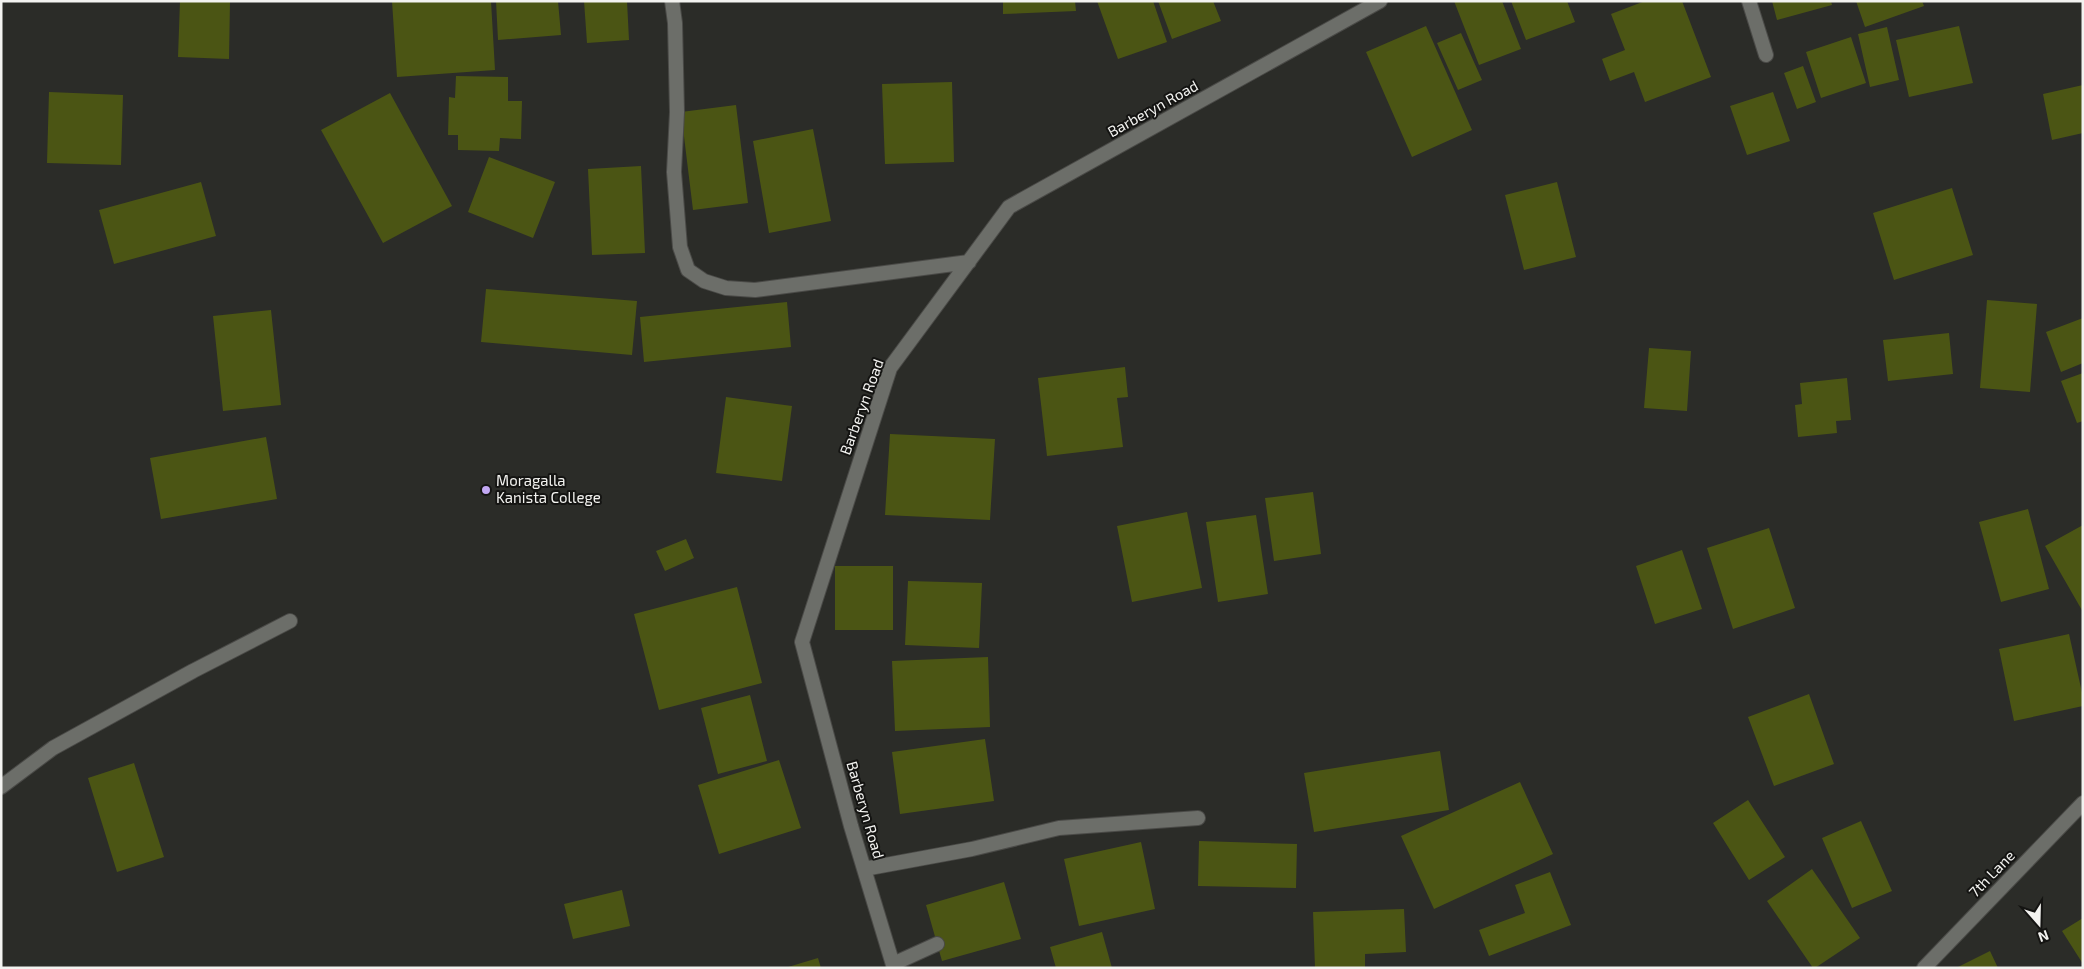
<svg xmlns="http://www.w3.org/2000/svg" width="2084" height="969" font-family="'Exo 2',sans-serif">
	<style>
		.building { fill: #4b5514 }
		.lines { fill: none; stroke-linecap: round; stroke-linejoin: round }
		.minor-casing { stroke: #4a4a47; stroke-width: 16 }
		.minor { stroke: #6c6e69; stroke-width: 14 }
		.poi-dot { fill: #c2a8f3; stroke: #141412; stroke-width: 2 }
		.labels { text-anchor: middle; stroke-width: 4; stroke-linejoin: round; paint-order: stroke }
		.street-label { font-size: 15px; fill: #f3f3f0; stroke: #141412 }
		.poi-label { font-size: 15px; fill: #f3f3f0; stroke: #141412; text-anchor: start }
	</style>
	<rect width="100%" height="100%" fill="#2b2c28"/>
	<path class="building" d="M180,1H230L229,59L178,57Z
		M392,1H491L495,70L397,77Z
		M496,1H558L561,35L498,40Z
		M584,1H627L629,40L587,43Z
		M1003,1H1075L1076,11L1003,14Z
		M1097,1H1153L1167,42L1118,59Z
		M1158,1H1213L1221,21L1172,39Z
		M1454,1H1502L1521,49L1479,65Z
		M1511,1H1567L1575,22L1526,40Z
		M1645,1H1682L1711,77L1645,102L1634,72L1610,81L1602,59L1625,50L1611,14Z
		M1772,1H1831L1832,5L1777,20Z
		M1856,1H1922L1924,6L1865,27Z
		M1426,26L1472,130L1412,157L1366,52Z
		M1959,26L1973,83L1909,97L1896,40Z
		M1887,27L1899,80L1870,87L1858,34Z
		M1461,33L1482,80L1458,90L1437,43Z
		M1851,37L1866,83L1821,98L1806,52Z
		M1803,66L1816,102L1797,109L1784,73Z
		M456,76L508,77V101H522L521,139L500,138L499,151L458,150V135H448L449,97L455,98Z
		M952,82L954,162L885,164L882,84Z
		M2083,85V133L2052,140L2043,94Z
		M49,92L123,95L121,165L47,163Z
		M1773,92L1790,141L1747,155L1730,106Z
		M390,93L452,206L383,243L321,130Z
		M736,105L748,203L693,210L681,112Z
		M813,129L831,221L769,233L753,141Z
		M489,157L555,182L533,238L468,212Z
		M641,166L645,253L592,255L588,169Z
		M201,182L216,236L114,264L99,210Z
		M1557,182L1576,257L1524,270L1505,195Z
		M1952,188L1973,255L1894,280L1873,213Z
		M486,289L637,301L632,355L481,342Z
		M1987,300L2037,304L2030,392L1980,388Z
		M787,302L791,347L644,362L640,317Z
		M271,310L281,405L223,411L213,316Z
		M2083,318V363L2061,372L2046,332Z
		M1949,333L1953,374L1888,381L1883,340Z
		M1649,348L1691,351L1687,411L1644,408Z
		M1125,367L1128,397L1117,398L1123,447L1047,456L1038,378Z
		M2083,373V421L2077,423L2061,381Z
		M1847,378L1851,420L1836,421L1837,433L1798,437L1795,405L1802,404L1800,383Z
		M726,397L792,406L782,481L716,473Z
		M890,434L995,439L990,520L885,515Z
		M266,437L277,499L161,519L150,458Z
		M1313,492L1321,554L1274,561L1265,498Z
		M2028,509L2049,589L2001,602L1979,522Z
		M1187,512L1202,588L1132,602L1117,526Z
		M1256,515L1268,594L1218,602L1206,522Z
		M2083,525V612L2045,546Z
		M1769,528L1795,608L1733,629L1707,548Z
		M686,539L694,558L665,571L656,551Z
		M1682,550L1702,609L1655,624L1636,566Z
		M835,566H893V630H835Z
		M908,581L982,583L979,648L905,645Z
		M737,587L762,683L659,710L634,614Z
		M2069,634L2083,697V706L2014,721L1999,649Z
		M988,657L990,727L895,731L892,661Z
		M1809,694L1834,764L1774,786L1748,717Z
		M750,695L767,761L718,774L701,708Z
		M985,739L994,801L900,814L892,752Z
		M1440,751L1449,810L1314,832L1304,773Z
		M779,760L801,828L719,854L698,785Z
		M134,763L164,857L117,872L88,778Z
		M1520,782L1553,854L1434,909L1401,836Z
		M1748,800L1785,857L1749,880L1713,823Z
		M1861,821L1892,891L1852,908L1822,838Z
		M1199,841L1297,844L1296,888L1198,886Z
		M1141,842L1155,909L1079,926L1064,859Z
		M1812,869L1860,938L1815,968H1813L1767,901Z
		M1550,872L1571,925L1489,956L1479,930L1525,913L1515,885Z
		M1004,882L1021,939L942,961L926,905Z
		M622,890L630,926L573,939L564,904Z
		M1404,909L1406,952L1365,954V968H1315L1313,912Z
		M2083,918V964L2062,931Z
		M1102,932L1112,968H1056L1050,947Z
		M1990,951L1998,968H1956Z
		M818,958L821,968H788V967Z"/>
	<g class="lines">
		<g class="minor-casing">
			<path id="minor" d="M672,1L675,23L677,112L674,172L680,247L688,270L704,281L726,288L755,290L969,262
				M1749,1L1766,55
				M1,787L53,748L193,671L290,621
				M864,869L972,849L1059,828L1198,818
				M893,964L937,944
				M894,968L851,826L802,642L890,368L1009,207L1380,1
				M1924,968L2083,803"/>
		</g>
		<use href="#minor" class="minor"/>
	</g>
	<circle class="poi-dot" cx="486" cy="490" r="5"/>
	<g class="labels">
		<g class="street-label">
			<text transform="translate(1153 109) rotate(-29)" y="5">Barberyn Road</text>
			<text transform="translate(862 407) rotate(-70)" y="5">Barberyn Road</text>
			<text transform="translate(865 810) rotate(74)" y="5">Barberyn Road</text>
			<text transform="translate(1992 874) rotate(-46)" y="5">7th Lane</text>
		</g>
		<g class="poi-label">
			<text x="496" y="486">Moragalla<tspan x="496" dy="17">Kanista College</tspan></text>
		</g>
	</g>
	<rect width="2084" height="969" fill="none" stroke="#f3f3f0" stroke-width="5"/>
	<g transform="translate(2039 924) rotate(160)" stroke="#141412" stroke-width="4" paint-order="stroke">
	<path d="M0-4L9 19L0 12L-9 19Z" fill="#f3f3f0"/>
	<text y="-8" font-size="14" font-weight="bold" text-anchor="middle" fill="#f3f3f0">N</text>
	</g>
</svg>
